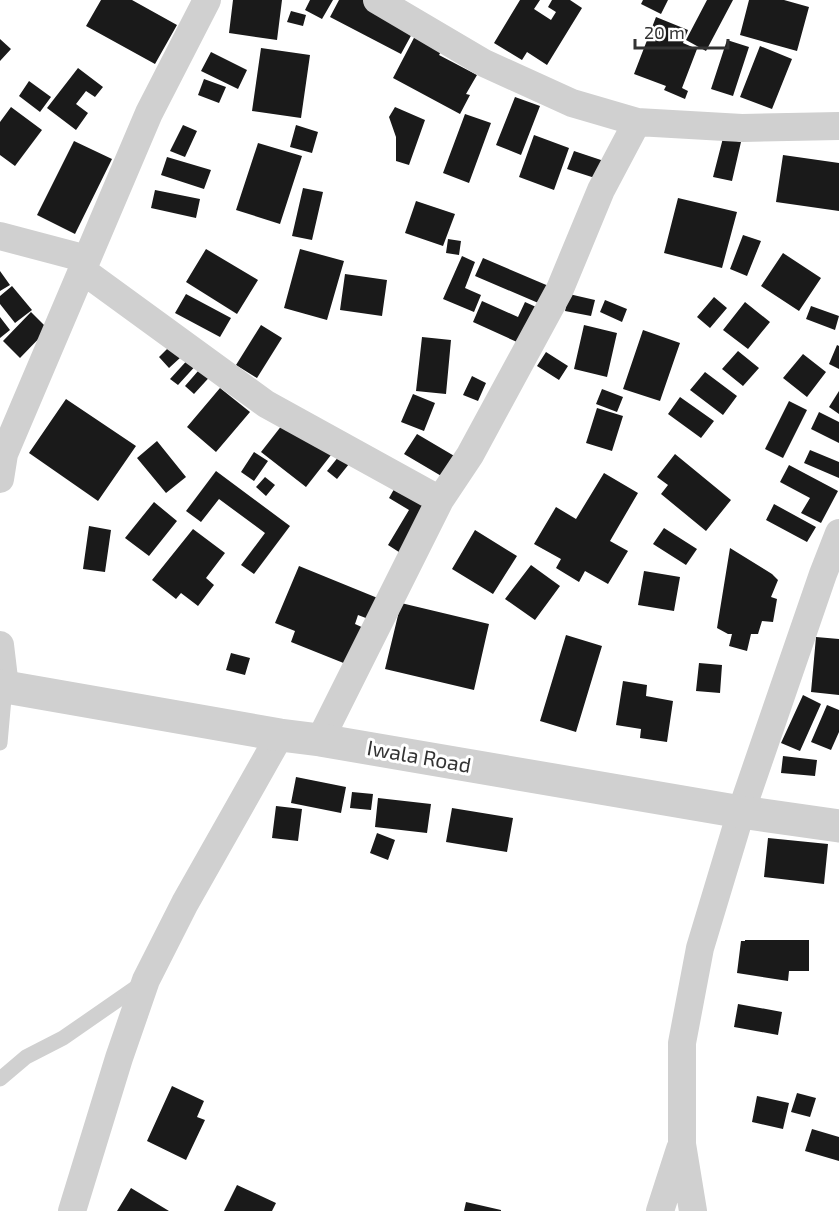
<svg xmlns="http://www.w3.org/2000/svg" width="839" height="1211" font-family="'Exo 2',sans-serif">
	<style>
		.building { fill: #1a1a1a }
		.lines { fill: none; stroke-linecap: round; stroke-linejoin: round }
		.service { stroke: #d0d0d0; stroke-width: 15 }
		.minor { stroke: #d0d0d0; stroke-width: 28 }
		.tertiary { stroke: #d0d0d0; stroke-width: 33 }
		.labels { text-anchor: middle; stroke-width: 6; stroke-linejoin: round; paint-order: stroke }
		.street-label { font-size: 21px; fill: #333; stroke: #fff }
	</style>
	<rect width="100%" height="100%" fill="#fff"/>
	<path class="building" d="M101,0H132L177,25L155,64L86,26Z
		M233,0H282L277,40L229,33Z
		M310,0H333L322,19L305,10Z
		M339,0H370L413,32L401,54L330,17Z
		M520,0H540L534,9L551,20L556,12L548,7L552,0H570L582,8L547,65L527,52L522,60L494,43Z
		M643,0H668L661,14L641,4Z
		M707,0H733L706,51L686,40Z
		M749,0H784L809,7L797,51L740,35Z
		M291,11L306,15L303,26L287,22Z
		M656,17L688,30L683,43L697,49L682,88L688,91L685,99L664,90L666,86L634,74Z
		M416,34L443,48L439,55L477,75L466,94L470,95L460,114L393,78Z
		M0,39L11,49L0,61Z
		M727,40L749,47L733,96L711,89Z
		M760,46L792,59L772,109L740,97Z
		M261,48L310,55L301,118L252,111Z
		M211,52L247,70L238,89L201,71Z
		M78,68L103,87L95,97L86,91L76,104L88,113L76,130L47,108Z
		M204,79L226,87L219,103L198,95Z
		M29,81L51,97L40,112L19,96Z
		M515,97L540,106L521,155L496,145Z
		M11,107L42,130L15,166L0,155V122Z
		M395,107L425,120L409,165L396,161V137L389,117Z
		M465,114L491,123L469,183L443,173Z
		M183,125L197,131L185,157L170,151Z
		M296,125L318,132L312,153L290,147Z
		M534,135L569,148L554,190L519,177Z
		M723,138L741,142L732,181L713,177Z
		M74,141L112,159L75,234L37,215Z
		M258,143L302,156L280,224L236,210Z
		M574,151L604,161L598,179L567,169Z
		M783,155L839,163V211L776,202Z
		M167,157L211,170L204,189L161,175Z
		M303,188L323,192L312,240L292,236Z
		M155,190L200,199L196,218L151,208Z
		M678,198L737,212L722,268L664,253Z
		M416,201L455,214L443,246L405,233Z
		M743,235L761,241L747,276L730,269Z
		M448,239L461,241L459,255L446,253Z
		M206,249L258,280L237,314L186,282Z
		M300,249L344,261L327,320L284,308Z
		M783,253L821,278L799,311L761,286Z
		M462,256L475,262L465,288L481,295L474,312L443,299Z
		M483,258L551,287L543,305L475,276Z
		M0,271L10,285L0,291Z
		M345,274L387,280L382,316L340,310Z
		M12,286L32,310L15,323L0,304V296Z
		M186,294L231,318L220,337L175,313Z
		M569,294L595,300L591,316L565,311Z
		M714,297L727,308L710,328L697,317Z
		M605,300L627,309L622,322L600,312Z
		M482,301L518,317L525,302L545,311L528,347L473,322Z
		M745,302L770,322L748,349L723,330Z
		M811,306L839,316L835,330L806,319Z
		M31,312L48,329L20,358L3,341Z
		M0,317L10,330L0,338Z
		M261,325L282,338L257,378L236,365Z
		M584,325L617,333L607,377L574,369Z
		M643,330L680,343L660,401L623,389Z
		M422,337L451,340L446,394L416,391Z
		M837,345L839,346V369L829,364Z
		M170,346L181,357L169,368L159,357Z
		M738,351L759,368L743,386L722,369Z
		M546,352L568,366L559,380L537,366Z
		M803,354L826,372L807,397L783,378Z
		M192,355L199,362L178,385L170,379Z
		M205,363L215,371L194,394L185,386Z
		M705,372L737,396L723,415L690,390Z
		M472,376L486,383L478,401L463,395Z
		M220,388L250,412L216,452L187,427Z
		M602,389L623,397L617,412L596,404Z
		M839,391V414L829,407Z
		M413,394L435,403L424,431L401,422Z
		M680,397L714,421L701,438L668,414Z
		M66,399L136,446L98,501L29,453Z
		M789,401L807,410L783,458L765,449Z
		M597,408L623,416L612,451L586,443Z
		M819,412L839,422V443L811,429Z
		M286,420L331,455L306,487L261,452Z
		M417,434L456,457L443,477L404,454Z
		M157,441L186,477L166,493L137,458Z
		M810,450L839,462V478L804,463Z
		M343,451L353,459L337,479L327,471Z
		M254,452L268,461L254,481L241,472Z
		M675,454L731,500L706,531L661,494L668,485L657,477Z
		M789,465L838,491L821,523L801,513L810,498L780,482Z
		M216,471L290,526L254,574L241,565L265,533L219,499L201,522L186,511Z
		M604,473L638,493L610,541L628,551L608,584L585,571L579,582L556,568L561,559L534,544L556,507L576,519Z
		M265,477L275,485L266,496L256,487Z
		M397,484L432,505L402,554L388,545L409,510L389,498Z
		M154,502L177,521L149,556L125,538Z
		M774,504L816,527L807,542L766,520Z
		M89,526L111,530L105,572L83,569Z
		M664,528L697,549L686,565L653,544Z
		M193,529L225,553L206,578L214,585L198,606L181,593L176,599L152,580Z
		M475,530L517,556L493,594L452,569Z
		M730,548L772,574L778,580L771,597L777,599L773,622L762,621L758,634H751L747,651L729,646L732,634H728L717,628Z
		M531,565L560,586L535,620L505,599Z
		M299,566L380,599L371,620L358,615L355,624L366,629L351,666L291,642L295,631L275,623Z
		M644,571L680,577L674,611L638,605Z
		M401,603L489,624L474,690L385,669Z
		M566,635L602,646L576,732L540,721Z
		M816,637L839,639V695L811,692Z
		M231,653L250,658L245,675L226,670Z
		M699,663L722,665L720,693L696,691Z
		M623,681L647,685L646,696L673,701L667,742L640,738L641,729L616,725Z
		M803,695L821,704L800,751L781,743Z
		M827,705L839,710V732L831,750L811,742Z
		M783,756L817,760L815,776L781,773Z
		M296,777L346,787L341,813L291,803Z
		M352,792L373,794L371,810L350,808Z
		M378,798L431,804L427,833L375,827Z
		M276,806L302,809L298,841L272,838Z
		M452,808L513,818L507,852L446,842Z
		M377,833L395,840L388,860L370,853Z
		M768,838L828,844L824,884L764,877Z
		M745,940H809V971H789L788,981L737,973L741,941H745Z
		M738,1004L782,1012L778,1035L734,1027Z
		M172,1086L204,1101L197,1117L205,1120L186,1160L147,1141Z
		M797,1093L816,1098L810,1117L791,1112Z
		M757,1096L789,1103L783,1129L752,1122Z
		M812,1129L839,1137V1161L805,1151Z
		M237,1185L276,1203L272,1211H224Z
		M131,1188L169,1211H117Z
		M466,1202L501,1210V1211H464Z"/>
	<g class="lines">
		<path class="service" d="M0,743L5,687
			M0,1079L26,1057L63,1038L141,984"/>
		<path class="minor" d="M377,0L484,63L572,103L637,122L742,128L839,126
			M0,236L87,259
			M82,270L266,404L440,500
			M0,479L4,454L149,113L207,0
			M0,645L5,687
			M320,740L440,500L470,455L560,289L601,190L637,122
			M72,1211L119,1058L146,980L185,903L280,735
			M660,1211L680,1149
			M693,1211L682,1144V1043L700,948L741,812L823,574L839,533"/>
		<path class="tertiary" d="M0,686L280,735L320,740L741,812L839,826"/>
	</g>
	<g class="labels">
		<g class="street-label">
			<text transform="translate(419 757) rotate(10)" y="7">Iwala Road</text>
		</g>
	</g>
	<path d="M635 39v9h93v-9" fill="none" stroke="#333333" stroke-width="3"/>
	<text x="644" y="39" font-size="18" fill="#333333" stroke="#ffffff" stroke-width="4.5" paint-order="stroke">20 m</text>
</svg>
